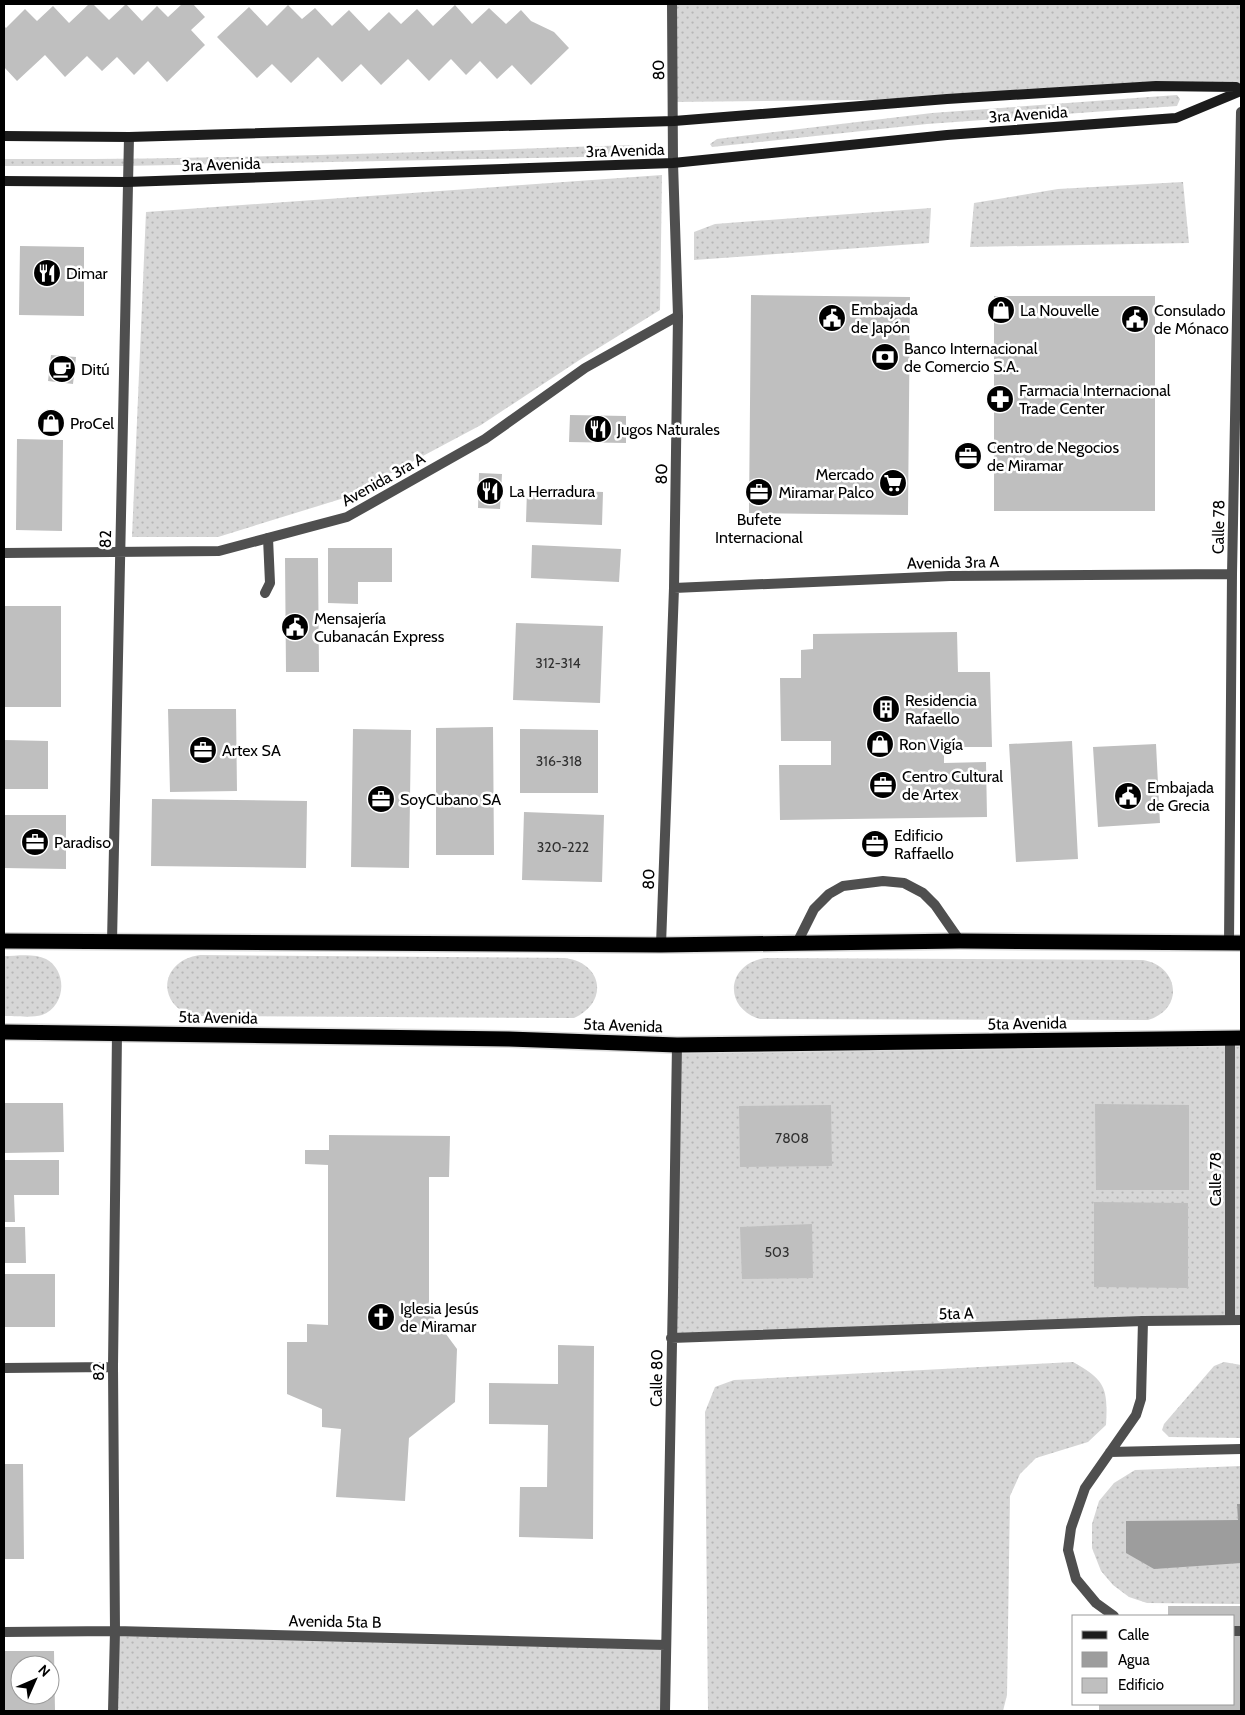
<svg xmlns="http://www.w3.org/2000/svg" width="1245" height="1715" font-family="Cabin,sans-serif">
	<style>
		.grass { fill: url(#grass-dots) }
		.water { fill: #9d9d9d }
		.building { fill: #bfbfbf; fill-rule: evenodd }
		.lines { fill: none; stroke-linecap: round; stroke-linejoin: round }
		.highway-casing { stroke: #dbdbdb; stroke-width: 18 }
		.lane { stroke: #4f4f4f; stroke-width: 10 }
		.street { stroke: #4f4f4f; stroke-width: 10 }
		.secondary { stroke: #1c1c1c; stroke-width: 10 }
		.highway { stroke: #000; stroke-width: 15 }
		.labels { text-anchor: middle; stroke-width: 5; stroke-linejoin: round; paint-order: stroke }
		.number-label { font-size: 14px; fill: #303030 }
		.street-label { font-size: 16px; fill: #000; stroke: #fff }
		.poi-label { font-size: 16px; fill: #000; stroke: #fff; text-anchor: start }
	</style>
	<defs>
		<pattern id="grass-dots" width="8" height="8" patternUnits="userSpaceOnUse" patternTransform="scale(1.25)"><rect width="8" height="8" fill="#d6d6d6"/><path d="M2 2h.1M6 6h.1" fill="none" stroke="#b6b6b6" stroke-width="1.8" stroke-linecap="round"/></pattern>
	</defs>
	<rect width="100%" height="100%" fill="#fff"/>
	<path class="grass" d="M673,4H1241V87L947,99L673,102Z
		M1177,95L1180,99L1177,106L927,124L712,147L710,144L717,139L932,113Z
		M633,145V156L122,166H4V159C214,160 423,152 633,145Z
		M662,175L660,310L584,357L481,425L344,498L218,537H132L146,212Z
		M1183,182L1189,243L970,247L974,203L1058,189Z
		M931,208L929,243L694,260V232L715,224Z
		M200,955L565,958C603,963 609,1002 574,1018L192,1016C155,1003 161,960 200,955Z
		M4,956C17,956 34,953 46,959C68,971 66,1006 42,1015C33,1018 14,1016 4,1016Z
		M765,958L1143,960C1179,966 1185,1009 1148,1020L760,1019C723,1008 726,964 765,958Z
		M1241,1038V1320L671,1338L677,1045Z
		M1073,1362C1106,1380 1108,1389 1106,1425L1088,1442L1036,1458L1020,1474L1010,1496L1007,1695L1003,1711H708L705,1412L715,1387L734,1380Z
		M1224,1362L1241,1365V1438L1169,1437L1162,1430L1164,1424L1214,1366Z
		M1241,1466V1604L1147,1603L1129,1597L1113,1585L1101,1571L1092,1548V1524L1099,1501L1114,1483L1135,1470Z
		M115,1631L666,1645L665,1711H113Z"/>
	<path class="water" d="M1237,1504H1241V1563L1154,1569L1126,1553V1521L1238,1520Z"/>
	<path class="building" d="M89,4H93L109,20L126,4L142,21L157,6L168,17L182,4H193L205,17L191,30L205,45L167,82L148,61L134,75L117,57L102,71L87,56L65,77L45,55L17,81L4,67V26L6,28L25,9L37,21L53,6L69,23Z
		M288,5L302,19L315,8L332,26L349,10L369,31L389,12L401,24L417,9L433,26L455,5L472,24L489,8L506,24L521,10L531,21L554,32L569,48L531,85L512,65L497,79L480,61L466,75L451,59L429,81L408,59L381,85L361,64L342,82L318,57L291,83L272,64L257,78L217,37L249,7L267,26Z
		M20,246L84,247V316L19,315Z
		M751,295L910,297L908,515L749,513Z
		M994,296H1155V511H994Z
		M51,355L76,357L73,384L48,381Z
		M570,415L626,416V443L569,442Z
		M17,439L63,440L62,531L16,530Z
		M479,473L502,474L500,509L478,508Z
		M527,489L603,492L602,525L526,522Z
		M532,545L621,549L619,582L531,578Z
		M328,548H392V582H358V604L328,603Z
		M285,558H318L319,672H286Z
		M4,606H61V707H4Z
		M516,623L603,626L600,703L513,700Z
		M957,632L958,672H990L992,747H944V763L986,762L987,817L780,820L779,765H831V741H781L780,678H801V650L813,649V634Z
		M168,709H236L237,791L170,792Z
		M493,727L494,855H436V728Z
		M353,729L411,730L409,868L351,867Z
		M520,729L598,730V793H520Z
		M4,740L48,741V789H4Z
		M1072,741L1078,859L1016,862L1009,744Z
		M1156,744L1160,823L1098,827L1093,747Z
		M152,799L307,801L306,868L151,866Z
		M524,812L604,815L602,882L522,880Z
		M4,815H66V869L4,868Z
		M4,1103H63L64,1152L4,1153Z
		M1095,1104L1189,1105V1190H1096Z
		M831,1105L832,1166L740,1167L739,1106Z
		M329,1135L450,1136L449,1177H429V1311L457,1349L455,1402L409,1438L405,1501L336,1497L341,1429L322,1427V1409L287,1394V1342H307V1324L328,1325V1165L305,1164V1150H329Z
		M4,1160H59V1195H14L15,1222H4Z
		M1094,1202L1188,1203V1288L1094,1287Z
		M812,1224L813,1278L742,1279L740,1227Z
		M4,1227H25L26,1263H4Z
		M4,1274H55V1327H4Z
		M558,1345L594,1346L593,1539L519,1537L520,1487H547L548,1425L489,1424V1383L558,1384Z
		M4,1464H23L24,1559H4Z
		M1168,1606H1241V1711H1099V1704H1234V1616H1168Z
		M4,1651H54L55,1711H4ZM20,1665H50V1695H20Z"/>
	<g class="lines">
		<g class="highway-casing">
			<path id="highway" d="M4,941L661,945L960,941L1241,943
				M4,1032L509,1039L677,1045L1241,1038"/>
		</g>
		<path class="lane" d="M265,593L270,583L268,538
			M797,943L814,909L829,894L843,886L883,881L904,883L923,893L935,905L960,941
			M1110,1452L1241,1449
			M1114,1616L1096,1603L1076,1579L1068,1550L1071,1528L1085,1488L1136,1415L1141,1399L1143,1321
			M1234,1631H1241"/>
		<path class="street" d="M4,553L219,551L347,517L485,439L585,368L678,316
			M674,588L950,576L1232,574
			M112,942L129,137
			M1229,943L1232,574L1241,112
			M661,945L674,588L678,316L673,163L672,4
			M1230,1038V1320
			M671,1338L1143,1321L1241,1320
			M4,1368L113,1367
			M4,1632L115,1631L666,1645
			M113,1711L115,1631L113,1367L117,1033
			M665,1711L673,1291L677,1045"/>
		<path class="secondary" d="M4,136L129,137L674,121L947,99L1156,86L1236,87L1241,91
			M4,181L127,182L673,163L947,135L1176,118L1241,91"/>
		<use href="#highway" class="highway"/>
	</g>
	<defs>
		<g id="restaurant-disc" transform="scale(1.4375)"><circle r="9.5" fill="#000" stroke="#fff"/><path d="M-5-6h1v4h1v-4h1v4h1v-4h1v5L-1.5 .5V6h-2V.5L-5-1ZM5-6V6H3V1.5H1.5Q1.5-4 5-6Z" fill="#fff"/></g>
		<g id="shop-disc" transform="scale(1.4375)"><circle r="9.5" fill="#000" stroke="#fff"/><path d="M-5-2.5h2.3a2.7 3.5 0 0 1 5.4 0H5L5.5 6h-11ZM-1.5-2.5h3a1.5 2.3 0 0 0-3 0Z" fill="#fff"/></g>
		<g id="civic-disc" transform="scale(1.4375)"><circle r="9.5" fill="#000" stroke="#fff"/><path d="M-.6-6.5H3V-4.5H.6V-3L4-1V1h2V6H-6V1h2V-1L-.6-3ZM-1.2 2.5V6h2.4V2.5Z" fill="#fff"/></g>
		<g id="bank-disc" transform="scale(1.4375)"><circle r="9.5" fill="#000" stroke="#fff"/><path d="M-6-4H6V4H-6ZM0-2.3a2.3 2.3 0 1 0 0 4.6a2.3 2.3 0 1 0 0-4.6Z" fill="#fff"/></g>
		<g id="cafe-disc" transform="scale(1.4375)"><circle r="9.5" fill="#000" stroke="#fff"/><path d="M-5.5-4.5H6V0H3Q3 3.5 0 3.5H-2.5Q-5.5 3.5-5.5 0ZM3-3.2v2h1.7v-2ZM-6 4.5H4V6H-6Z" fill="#fff"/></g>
		<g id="pharmacy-disc" transform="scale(1.4375)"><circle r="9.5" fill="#000" stroke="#fff"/><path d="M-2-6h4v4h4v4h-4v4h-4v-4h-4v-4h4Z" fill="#fff"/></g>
		<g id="office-disc" transform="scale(1.4375)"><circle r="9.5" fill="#000" stroke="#fff"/><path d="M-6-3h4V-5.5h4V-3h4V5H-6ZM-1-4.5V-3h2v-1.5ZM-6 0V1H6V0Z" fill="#fff"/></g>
		<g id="supermarket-disc" transform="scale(1.4375)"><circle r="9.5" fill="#000" stroke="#fff"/><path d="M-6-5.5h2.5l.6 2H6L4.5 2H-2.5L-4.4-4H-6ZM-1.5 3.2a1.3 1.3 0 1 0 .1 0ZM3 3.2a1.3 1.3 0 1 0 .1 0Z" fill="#fff"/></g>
		<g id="building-disc" transform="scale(1.4375)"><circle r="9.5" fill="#000" stroke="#fff"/><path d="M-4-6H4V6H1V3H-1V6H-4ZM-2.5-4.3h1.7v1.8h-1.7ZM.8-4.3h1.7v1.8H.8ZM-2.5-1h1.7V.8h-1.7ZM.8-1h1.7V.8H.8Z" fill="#fff"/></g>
		<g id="church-disc" transform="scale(1.4375)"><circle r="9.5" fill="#000" stroke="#fff"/><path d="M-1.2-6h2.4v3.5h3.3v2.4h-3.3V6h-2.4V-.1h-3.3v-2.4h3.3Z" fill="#fff"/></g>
	</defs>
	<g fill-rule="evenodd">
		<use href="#restaurant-disc" x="47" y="273"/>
		<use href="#shop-disc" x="1001" y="310"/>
		<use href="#civic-disc" x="832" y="318"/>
		<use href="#civic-disc" x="1135" y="319"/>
		<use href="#bank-disc" x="885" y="357"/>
		<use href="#cafe-disc" x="62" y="369"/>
		<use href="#pharmacy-disc" x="1000" y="399"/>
		<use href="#shop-disc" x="51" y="423"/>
		<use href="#restaurant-disc" x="598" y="429"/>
		<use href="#office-disc" x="968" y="456"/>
		<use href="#supermarket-disc" x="893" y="483"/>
		<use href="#restaurant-disc" x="490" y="491"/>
		<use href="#office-disc" x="759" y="492"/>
		<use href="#civic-disc" x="295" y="627"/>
		<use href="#building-disc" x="886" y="709"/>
		<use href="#shop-disc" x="880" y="744"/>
		<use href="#office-disc" x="203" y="750"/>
		<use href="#office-disc" x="883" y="785"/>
		<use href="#civic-disc" x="1128" y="796"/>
		<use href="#office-disc" x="381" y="799"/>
		<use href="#office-disc" x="35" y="842"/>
		<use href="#office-disc" x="875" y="844"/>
		<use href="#church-disc" x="381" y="1317"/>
	</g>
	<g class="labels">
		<g class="number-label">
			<text x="558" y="668">312-314</text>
			<text x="559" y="766">316-318</text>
			<text x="563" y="852">320-222</text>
			<text x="792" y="1143">7808</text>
			<text x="777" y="1257">503</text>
		</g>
		<g class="street-label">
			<text transform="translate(658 70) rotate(-91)" y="6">80</text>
			<text transform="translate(1028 114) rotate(-4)" y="6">3ra Avenida</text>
			<text transform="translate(625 150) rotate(-2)" y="6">3ra Avenida</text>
			<text transform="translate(221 164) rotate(-2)" y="6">3ra Avenida</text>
			<text transform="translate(661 474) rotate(-89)" y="6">80</text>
			<text transform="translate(383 479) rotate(-29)" y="6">Avenida 3ra A</text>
			<text transform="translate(1218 527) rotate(-89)" y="6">Calle 78</text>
			<text transform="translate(105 539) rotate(-89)" y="6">82</text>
			<text transform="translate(953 562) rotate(-1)" y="6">Avenida 3ra A</text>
			<text transform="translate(648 879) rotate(-88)" y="6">80</text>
			<text transform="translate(218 1017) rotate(1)" y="6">5ta Avenida</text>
			<text transform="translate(1027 1023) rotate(-1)" y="6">5ta Avenida</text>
			<text transform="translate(623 1025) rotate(2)" y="6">5ta Avenida</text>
			<text transform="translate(1215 1179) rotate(-90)" y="6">Calle 78</text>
			<text transform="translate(956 1313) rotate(-2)" y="6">5ta A</text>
			<text transform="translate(98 1372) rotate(-90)" y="6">82</text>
			<text transform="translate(656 1378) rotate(-89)" y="6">Calle 80</text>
			<text transform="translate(335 1621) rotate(1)" y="6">Avenida 5ta B</text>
		</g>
		<g class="poi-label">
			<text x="66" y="279">Dimar</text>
			<text x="851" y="315">Embajada<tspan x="851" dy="18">de Japón</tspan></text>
			<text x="1020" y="316">La Nouvelle</text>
			<text x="1154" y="316">Consulado<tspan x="1154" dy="18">de Mónaco</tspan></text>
			<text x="904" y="354">Banco Internacional<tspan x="904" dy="18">de Comercio S.A.</tspan></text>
			<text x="81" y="375">Ditú</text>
			<text x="1019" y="396">Farmacia Internacional<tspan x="1019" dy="18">Trade Center</tspan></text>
			<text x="70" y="429">ProCel</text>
			<text x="617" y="435">Jugos Naturales</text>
			<text x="987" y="453">Centro de Negocios<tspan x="987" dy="18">de Miramar</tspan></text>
			<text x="874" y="480" text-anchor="end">Mercado<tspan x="874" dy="18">Miramar Palco</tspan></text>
			<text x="509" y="497">La Herradura</text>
			<text x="759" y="525" text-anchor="middle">Bufete<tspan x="759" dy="18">Internacional</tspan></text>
			<text x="314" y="624">Mensajería<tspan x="314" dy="18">Cubanacán Express</tspan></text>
			<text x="905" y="706">Residencia<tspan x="905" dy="18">Rafaello</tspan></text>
			<text x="899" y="750">Ron Vigía</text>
			<text x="222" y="756">Artex SA</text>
			<text x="902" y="782">Centro Cultural<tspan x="902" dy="18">de Artex</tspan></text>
			<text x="1147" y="793">Embajada<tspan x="1147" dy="18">de Grecia</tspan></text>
			<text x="400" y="805">SoyCubano SA</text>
			<text x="894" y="841">Edificio<tspan x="894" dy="18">Raffaello</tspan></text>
			<text x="54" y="848">Paradiso</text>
			<text x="400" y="1314">Iglesia Jesús<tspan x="400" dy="18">de Miramar</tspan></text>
		</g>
	</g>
	<rect width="1245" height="1715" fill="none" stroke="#000000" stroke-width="10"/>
	<rect x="1072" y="1615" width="162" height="90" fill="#ffffff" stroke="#999999"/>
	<rect x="1082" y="1631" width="25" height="8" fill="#1c1c1c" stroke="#999999"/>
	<text x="1118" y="1640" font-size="15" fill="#000000">Calle</text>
	<rect x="1082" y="1652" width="25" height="15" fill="#9d9d9d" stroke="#999999"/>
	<text x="1118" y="1665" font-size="15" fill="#000000">Agua</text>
	<rect x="1082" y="1678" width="25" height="15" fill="#bfbfbf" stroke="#999999"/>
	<text x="1118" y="1690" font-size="15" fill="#000000">Edificio</text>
	<g transform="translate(35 1680) rotate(45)"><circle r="24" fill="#ffffff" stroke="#999999"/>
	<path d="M0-4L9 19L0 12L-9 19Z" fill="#000000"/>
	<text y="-8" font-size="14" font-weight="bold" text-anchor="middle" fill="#000000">N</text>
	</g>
</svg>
